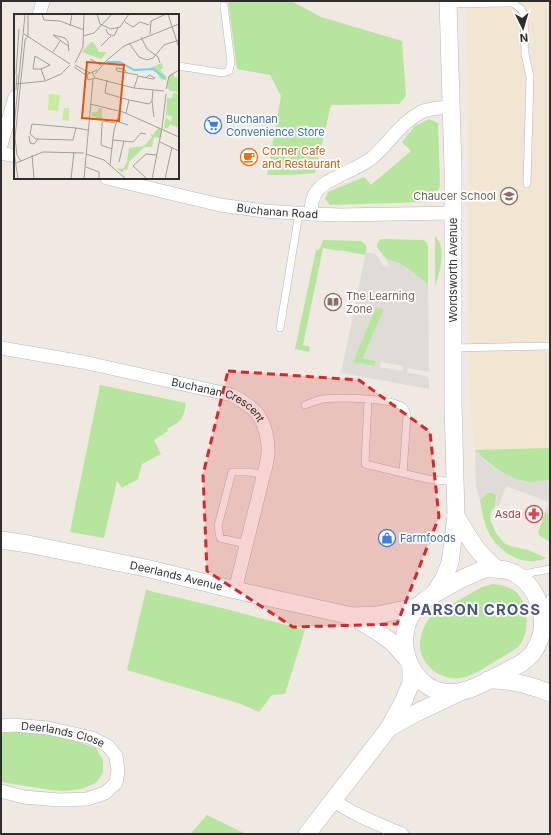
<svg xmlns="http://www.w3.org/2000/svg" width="551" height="835" font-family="Inter,sans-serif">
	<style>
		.education { fill: #f0e6d1 }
		.green { fill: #b6e59e }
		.plaza { fill: #dfdcd8; fill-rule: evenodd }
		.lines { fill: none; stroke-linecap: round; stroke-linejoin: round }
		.service-casing { stroke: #b4b7c1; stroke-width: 8 }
		.minor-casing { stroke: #b4b7c1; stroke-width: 14 }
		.tertiary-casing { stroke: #b4b7c1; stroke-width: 18 }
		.service { stroke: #fff; stroke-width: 7 }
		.minor { stroke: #fff; stroke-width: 13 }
		.tertiary { stroke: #fff; stroke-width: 17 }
		.marked { fill: #d62828; fill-opacity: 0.2; stroke: #d62828; stroke-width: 3; stroke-dasharray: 8 5; stroke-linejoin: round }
		.labels { text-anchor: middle; stroke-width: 3.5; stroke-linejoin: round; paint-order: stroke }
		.shop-label { font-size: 11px; fill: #366cbe; stroke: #fff; text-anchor: start }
		.food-label { font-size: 11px; fill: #c56008; stroke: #fff; text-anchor: start }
		.education-label { font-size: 11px; fill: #785e54; stroke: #fff; text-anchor: end }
		.street-label { font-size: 11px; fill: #2e2e2e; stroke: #fff }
		.health-label { font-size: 11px; fill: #be3a42; stroke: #fff; text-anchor: end }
		.district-label { font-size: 15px; font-weight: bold; letter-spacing: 1px; fill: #4d5680; stroke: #fff }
		.inset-river { fill: none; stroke: #75cff0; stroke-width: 2 }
		.inset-road { fill: none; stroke: #a29e99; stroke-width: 1 }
		.view { fill: #df570e; fill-opacity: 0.15; stroke: #df570e; stroke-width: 2 }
		.inset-edge { fill: none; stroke: #2e2e2e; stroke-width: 2 }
	</style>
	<rect width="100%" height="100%" fill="#efe9e1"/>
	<path class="education" d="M467,1H550V447L548,448L475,450L469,391Z"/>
	<path class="green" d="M228,1H291L321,17L402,41L406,96L399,104L331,105L315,173L291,175H267L281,96L270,75L237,69Z
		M429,119L438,123L440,186L435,196L425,202L330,205L325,199L328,192L364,177L371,185L411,151L402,142L415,126Z
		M435,236C447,248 440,272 435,286Z
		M381,239L424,240L427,243L428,247V285L409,269L398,263L386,259L377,247V244Z
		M323,240L361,241C368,245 367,248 365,255L340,250L339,251L323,248L303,345L310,347L309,352L295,349L316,250H319Z
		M376,307L384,309L363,358L376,361L375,366L352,362Z
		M100,385L186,403C183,420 182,421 167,429L168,431L154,440L161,454L142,464L138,479L122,488L117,481L104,538L70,532Z
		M550,447V480C544,481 537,483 531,482C509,481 490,465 475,450L548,448Z
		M487,493H493L496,495L495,507L491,512L490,519L496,533L504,543L510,546L528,550L546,558C543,560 539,560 535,561C516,563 497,549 489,533C484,524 482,511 480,500Z
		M545,512L550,514V542L540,536L538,533Z
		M493,584C502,585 512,587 518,594C529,607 530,633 519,646C515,650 502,657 496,661C478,671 464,684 443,676C434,672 428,667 423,658C416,644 422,628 431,616L482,587Z
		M146,590L226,609L305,630L285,694L272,695L259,712L241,704L127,670Z
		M30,731L72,740L96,748L103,760V773L96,783L81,789L64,791L50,790L1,782V733Z
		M207,815L246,834H190Z"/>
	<path class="plaza" d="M366,252L375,254L378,257L383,266L389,267L386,259L398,263L409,269L428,285L429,372L408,368L407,372L429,377V389L341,373ZM376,307L384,309L363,358L376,361L375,366L353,362ZM381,362L403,366V371L380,367Z
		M475,450L486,462L500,472L518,480L531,482L550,480V514L545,512L549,502L506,486L499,505L495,507L497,497L496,495L493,493H487L480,500L476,487Z"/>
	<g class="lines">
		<g class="service-casing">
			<path id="service" d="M448,4L513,3L521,9L524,14L525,54L530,77L527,184
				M178,66L223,73L229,71L231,62L224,6
				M280,328L299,213
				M453,348L550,346
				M368,400L365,464L427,479L455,482
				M305,405C311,403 317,400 323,399C339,397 391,398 403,407C406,410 406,412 407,415L403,473
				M246,544L220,538L218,526L232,472H249L264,475
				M520,573H529L550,569
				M544,611L548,602L550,598"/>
		</g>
		<g class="minor-casing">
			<g id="minor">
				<path d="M39,15L43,1"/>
				<path d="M1,145L15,97"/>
				<path d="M1,153L15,156"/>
				<path id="s1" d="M107,178L220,205L264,211L311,214L341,215L452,213"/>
				<path d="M311,214C311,207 312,197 317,191C322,184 329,181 337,177C348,171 361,166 372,158C389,143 401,123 421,112C430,108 442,108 451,107"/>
				<path id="s2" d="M1,348L83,362L232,395C241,400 250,405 257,413C265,424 269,441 268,454C267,461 266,467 264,473L235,590"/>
				<path id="s3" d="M1,726L13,725L48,728L92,738L108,746L116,756L118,771L116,783L105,793L87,799L58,800L24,797L1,791"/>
				<path d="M333,800C354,815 378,824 402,834"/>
			</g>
		</g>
		<g class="tertiary-casing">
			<g id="tertiary">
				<path d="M456,516C469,538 477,553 497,569"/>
				<path id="s4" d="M1,540L28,544L150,569L235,590L352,616L377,615L416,607"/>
				<path d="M485,569C495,569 506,568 514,573C541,588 551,626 534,651C532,655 527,659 523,662C518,666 511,668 505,672C490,679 474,690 458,692C415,699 391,645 413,612C421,600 435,594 447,587C459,580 471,574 485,569Z"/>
				<path d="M434,594L444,578L450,563L456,516L453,402V169L448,1"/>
				<path d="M352,616L378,632L393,643L407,659"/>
				<path d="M488,680C510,679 530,685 550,693"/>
				<path d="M389,728L416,713L458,693"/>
				<path d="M307,834L389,728L404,700L411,683V667"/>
			</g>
		</g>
		<use href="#service" class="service"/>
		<use href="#minor" class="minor"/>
		<use href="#tertiary" class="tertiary"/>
	</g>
	<path class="marked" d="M228,371L359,380L430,432L439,517L397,624L293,627L207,571L203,475Z"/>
	<defs>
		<g id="supermarket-ring" transform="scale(0.9)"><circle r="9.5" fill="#fff" stroke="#3f7fe0" stroke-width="1.5"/><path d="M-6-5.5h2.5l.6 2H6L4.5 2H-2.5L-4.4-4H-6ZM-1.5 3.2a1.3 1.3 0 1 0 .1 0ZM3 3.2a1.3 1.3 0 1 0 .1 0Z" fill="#3f7fe0"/></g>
		<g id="cafe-ring" transform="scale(0.9)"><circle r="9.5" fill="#fff" stroke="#e8710a" stroke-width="1.5"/><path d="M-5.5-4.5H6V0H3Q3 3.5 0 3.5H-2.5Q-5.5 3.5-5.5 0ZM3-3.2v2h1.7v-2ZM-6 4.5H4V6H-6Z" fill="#e8710a"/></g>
		<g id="school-ring" transform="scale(0.9)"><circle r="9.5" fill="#fff" stroke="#8d6e63" stroke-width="1.5"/><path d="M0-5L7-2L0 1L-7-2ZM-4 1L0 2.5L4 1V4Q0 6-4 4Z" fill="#8d6e63"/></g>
		<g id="library-ring" transform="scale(0.9)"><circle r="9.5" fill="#fff" stroke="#8d6e63" stroke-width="1.5"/><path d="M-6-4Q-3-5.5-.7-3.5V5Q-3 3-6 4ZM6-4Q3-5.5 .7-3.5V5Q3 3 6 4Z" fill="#8d6e63"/></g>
		<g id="pharmacy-ring" transform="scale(0.9)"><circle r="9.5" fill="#fff" stroke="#e0444e" stroke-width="1.5"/><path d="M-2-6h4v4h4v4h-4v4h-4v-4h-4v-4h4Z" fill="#e0444e"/></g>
		<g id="shop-ring" transform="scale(0.9)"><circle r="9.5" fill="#fff" stroke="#3f7fe0" stroke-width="1.5"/><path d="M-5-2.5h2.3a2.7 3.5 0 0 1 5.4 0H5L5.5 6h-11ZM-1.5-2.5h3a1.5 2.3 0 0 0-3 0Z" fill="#3f7fe0"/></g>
	</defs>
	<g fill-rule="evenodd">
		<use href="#supermarket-ring" x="213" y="125"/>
		<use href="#cafe-ring" x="249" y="157"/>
		<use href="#school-ring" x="509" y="196"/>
		<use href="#library-ring" x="333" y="302"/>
		<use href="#pharmacy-ring" x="534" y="514"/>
		<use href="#shop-ring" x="387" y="538"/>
	</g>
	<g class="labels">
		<g class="shop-label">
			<text x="226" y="123">Buchanan<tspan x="226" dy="13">Convenience Store</tspan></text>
			<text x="400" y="542">Farmfoods</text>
		</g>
		<g class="food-label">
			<text x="262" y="155">Corner Cafe<tspan x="262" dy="13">and Restaurant</tspan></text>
		</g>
		<g class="education-label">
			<text x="496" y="200">Chaucer School</text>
			<text x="346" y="300" text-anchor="start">The Learning<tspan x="346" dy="13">Zone</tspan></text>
		</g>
		<g class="street-label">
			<text dy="4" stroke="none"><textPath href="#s1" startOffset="174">Buchanan Road</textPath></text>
			<text transform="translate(453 270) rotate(-90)" y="4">Wordsworth Avenue</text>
			<text dy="4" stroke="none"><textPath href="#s2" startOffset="225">Buchanan Crescent</textPath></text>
			<text dy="4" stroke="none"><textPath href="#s4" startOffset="179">Deerlands Avenue</textPath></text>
			<text dy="4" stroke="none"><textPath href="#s3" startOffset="63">Deerlands Close</textPath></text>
		</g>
		<g class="health-label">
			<text x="521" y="518">Asda</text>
		</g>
		<g class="district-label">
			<text x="476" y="615">PARSON CROSS</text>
		</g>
	</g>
	<g transform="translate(14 14)">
		<rect width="165" height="165" fill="#efe9e1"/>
		<path d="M77,28L80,29L85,38H93L87,45L68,38ZM148,49L149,54L146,56L153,63L152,66L146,65L143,58L136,54ZM159,59L161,64L165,63V78L157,77L153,74L155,62ZM159,79L165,80V114L156,110L153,115L150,113L152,103L157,108L158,102L152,101L153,84H158ZM85,94H88V107L78,102V98H83ZM144,114L148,116L146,124L140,123L138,133H130L115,148L113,156L111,155L108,159L103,154L109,155L113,148L115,134L130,132L138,123L136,120L139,121Z" fill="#b6e59e"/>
		<path d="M35,80L46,81L44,97L34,96ZM50,94H55V107L48,106Z" fill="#c9ec9a"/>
		<path class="inset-river" d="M93,48H106L120,56L139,55L151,64"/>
		<path class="inset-road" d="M28,0L30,6L46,7L70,16M83,0L86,10L97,15L106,13L115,0M154,0L165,34M111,8L119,13L126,8L135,11M56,12L58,0M92,15L94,20L100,22L104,14M10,20L56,50M136,20L137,7L152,0M69,22L80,19L98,0M127,23L133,35L144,43L146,49M115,29L125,43L133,46L139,44L150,31L165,26M89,30L87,32L97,22M54,32L39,21L51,24L54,28L55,37M39,38L46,27M76,45L87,51M61,49L69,33L70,0M61,51L76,59M60,53L72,61M27,55L36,51L21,42L19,55H27L31,66M78,58L81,64L74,66L73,60H74L83,56M113,59L110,55L102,54L103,57L124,61M2,60L5,15M81,60L92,47L110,32L165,10M81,64L120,74L150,77M93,66L91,79L115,86L135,90L138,87L139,76M2,70L31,67L47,60L56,51M120,74L124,62L139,65L141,64L135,61L132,64M152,75L155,62L165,56M2,76L3,60M138,87L140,103M76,90L109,98L165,123M112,99L115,86M102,107L114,111M0,114L11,0M62,114L18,110L16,120L22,125L59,126L62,114L74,116M15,122L16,129L20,130L24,125M99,126L119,128L127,119L132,120M146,128L165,137M98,135L87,131L88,109L90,107L101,109M0,138L4,165M72,140L90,146L112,165M18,141L20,165M7,147L3,141L1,124L11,26L14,22V0M105,148L110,127M2,149L29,138L70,139M96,151L100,116L106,97M72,153L85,158V165M57,165L60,138M70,165L79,65M133,165L119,152L132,140L143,141M138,165L148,114L152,80M151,165L158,133"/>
		<path class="view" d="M73,48L110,51L105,107L68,104Z"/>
		<rect width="165" height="165" class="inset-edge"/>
	</g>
	<rect width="551" height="835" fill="none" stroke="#2e2e2e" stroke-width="4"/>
	<g transform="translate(523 28) rotate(175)" stroke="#ffffff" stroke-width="3" paint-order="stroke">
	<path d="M0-3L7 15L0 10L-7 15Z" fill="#2e2e2e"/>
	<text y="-6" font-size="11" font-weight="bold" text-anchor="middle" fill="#2e2e2e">N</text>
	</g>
</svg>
